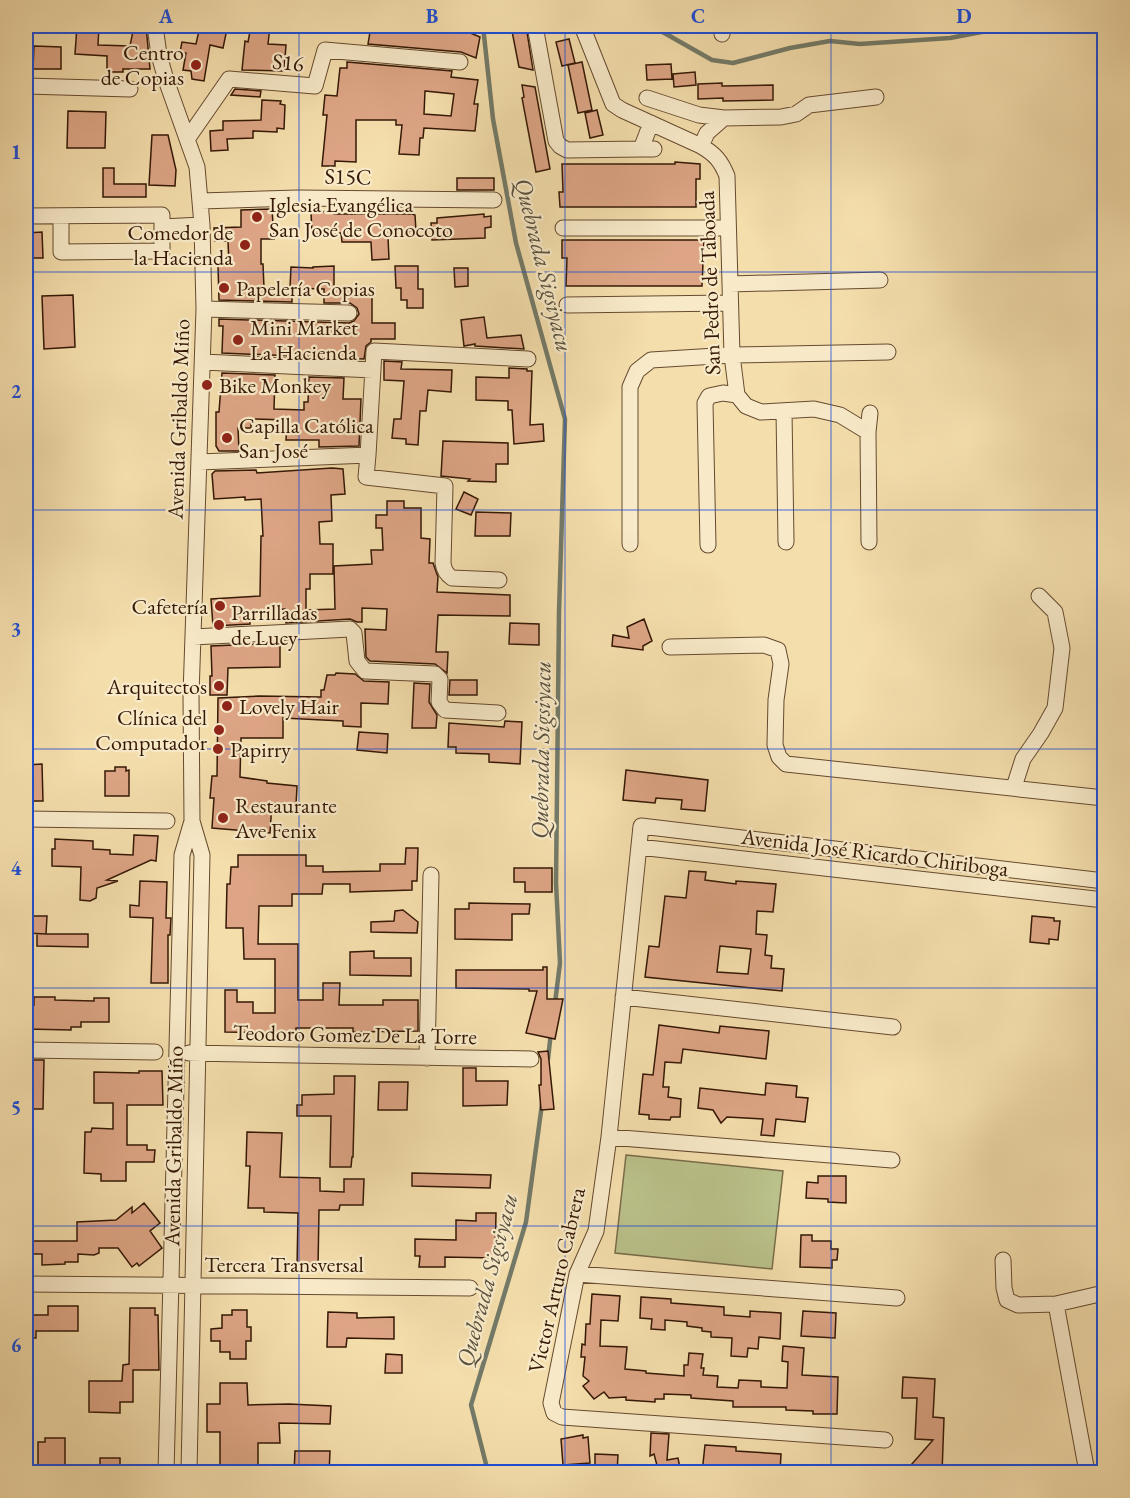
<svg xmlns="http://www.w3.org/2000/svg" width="1130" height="1498" font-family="'EB Garamond',serif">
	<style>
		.green { fill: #bac18a; stroke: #786c48; stroke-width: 1.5 }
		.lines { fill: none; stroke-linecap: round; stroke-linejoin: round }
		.stream { stroke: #737a68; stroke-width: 4.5 }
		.building { fill: #dda585; stroke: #351805; stroke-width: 1.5; fill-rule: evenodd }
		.minor-casing { stroke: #654a2f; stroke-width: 17 }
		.minor { stroke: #f8eac9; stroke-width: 15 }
		.grid { fill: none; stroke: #1d4ed8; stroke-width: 1.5; stroke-opacity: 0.55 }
		.poi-dot { fill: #8f2418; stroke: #f8eac9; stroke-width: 2 }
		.labels { text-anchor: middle; stroke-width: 4.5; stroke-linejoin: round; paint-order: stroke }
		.poi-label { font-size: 22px; fill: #351805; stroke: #f8eac9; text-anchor: start }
		.street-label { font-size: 22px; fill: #351805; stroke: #f8eac9 }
		.water-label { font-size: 24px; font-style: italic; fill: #59513f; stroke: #f8eac9 }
		.neatline { fill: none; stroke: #1d4ed8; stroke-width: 2 }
		.grid-label { font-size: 20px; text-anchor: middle; font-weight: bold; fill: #1d4ed8 }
	</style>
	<rect width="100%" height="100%" fill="#f4deac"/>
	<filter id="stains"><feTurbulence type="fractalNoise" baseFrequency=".00333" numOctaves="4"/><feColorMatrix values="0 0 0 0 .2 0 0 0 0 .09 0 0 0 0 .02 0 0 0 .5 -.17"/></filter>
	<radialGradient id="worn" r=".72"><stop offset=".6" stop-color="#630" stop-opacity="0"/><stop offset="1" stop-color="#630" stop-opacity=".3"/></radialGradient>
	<path class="green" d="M626,1155L783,1171L772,1269L615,1253Z"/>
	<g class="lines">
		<path class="stream" d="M483,26L493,119L516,243L565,419L559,612L556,883L560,963L555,1003
			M652,26L712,60L733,63L790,48L830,41L860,44L950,38L1013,26
			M548,1059L551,1032
			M488,1472L471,1405L526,1222L542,1104"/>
	</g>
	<path class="building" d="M77,26H99L98,45L130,46L134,26H146L150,69H123V72H107V56L75,54Z
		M200,26L227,29L223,48L210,45L204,81L192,79L191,71L183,70L186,53L180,52L182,42L196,44Z
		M251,26H270L268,44L286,45L284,71L242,70L245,41L248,42Z
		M371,26H453L463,28V30L480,37L476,58L461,52L368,44Z
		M511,26H526L533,70L519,67Z
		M569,39L575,63L562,66L556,42Z
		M34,46L61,47V69H33Z
		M347,62L452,71L451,77L478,80L474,104H478L475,131L424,128L423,138H420L419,155L399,154L402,125H396V120H356V162L335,161V166H322L327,115H323L325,95L337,96L340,68H347ZM425,91L454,94L451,116L424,114Z
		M582,62L592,110L578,113L568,65Z
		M671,64L672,79L647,80L646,65Z
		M695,72L696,85L674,87L673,74Z
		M722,83V86L773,85V100L723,101V98L698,99V84Z
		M522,85L535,87L550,169L536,172L522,98L524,97Z
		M235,89L261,91L260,97L231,95Z
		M262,100L281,101L280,104L285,105L284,129L277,128V132L253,131V138L227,139L228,150L211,151L210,131L223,130V121L261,120Z
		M597,110L603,135L590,138L585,113Z
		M68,111L106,112L105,148H67Z
		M152,135H168L176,170L175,186L149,185Z
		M675,162L700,164V179H696V207H560L559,192H563L562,164H675Z
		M103,168H114V184H146V197H103Z
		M457,178H494V190H457Z
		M272,209L274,239H261V264H263L264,288L292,290V302L219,300L218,265H229L228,241H215L214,228L241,227V210Z
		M334,211V214H412L415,215L416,231H409V236L388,237L389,259L372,260L371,242H342L341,233L312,234L311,212Z
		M484,214V217L491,216V227L485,228V238L432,240L431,223H437V218Z
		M42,232L43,258H26V233Z
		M562,240H704L702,286H566L567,258H562Z
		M334,266V289H372V323H395V339H371V342L366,346L364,359L222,353L223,326H219V319L349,323L354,321L359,314L357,308L350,303H324V289L290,288L291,267L313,268V267Z
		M395,266H418V289H423V308H407V300H401V288H396Z
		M454,268H468V286L455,287Z
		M73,295L75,347L44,349L42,296Z
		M484,317L487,338L521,335L524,349L475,346V344L464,346L461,320Z
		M384,361L402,362L401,369L452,370L451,392L428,390L426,411H420L418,445L406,444V439L392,438L394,419H401L404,381L384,380Z
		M509,368L527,369V371H532L530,425L543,424L544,441L514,444L512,410H508V401L476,400V377L509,378Z
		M222,373L275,375L274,409L304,410V402H308L309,377L344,378L343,399H361L359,446L319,447V440H286L287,420L251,419V428H238L239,451H219L216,446V412H219Z
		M443,441L508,443V464H496V482L468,481L470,479L441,476Z
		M332,468L343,469L345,494L331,495L332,521L319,522L320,544H333V574H310V589H306V610L335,609L334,566L372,564L371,550H383L382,528H376V515H387V501H404V508H421V538L430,539L429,563H433L438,577L437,592L510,595V616L438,615L436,652H448L447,673L435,664L370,661L366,657L365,629L386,630L387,609L362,608V622H357L350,619L286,623L285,609L249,611L250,624L213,626L211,599L260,596L261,536H263L261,499L245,500V497L214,499L212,474L215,471L256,470L257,473Z
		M464,492L478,499L471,515L456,509Z
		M476,512L511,513L510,536H475Z
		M644,619L652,641L643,646V650L612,646L613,635L629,638L627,627Z
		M510,623L539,624V645L509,644Z
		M280,643V667L228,668L227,695H210V676H212L211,646Z
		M336,673L355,674L364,681L389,682L388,704L361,703V727L343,726V721L283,718V738H241L240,777L267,781V783L297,786L296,805L272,803L270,833L212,828L214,798H210L212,776H217L218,698L259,696L321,697V690H324L327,675H335Z
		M450,680H477V695H449Z
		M414,683L430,684L429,702L437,715L436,728H412Z
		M505,721L522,722L520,764L489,762V754L456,753V747H448L449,723L504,727Z
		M359,732L388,734L387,753L357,750Z
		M42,764L43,801H26V765Z
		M115,767H126V771L129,770V796H105V771H115Z
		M626,770L708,780L705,811L681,809L682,800L656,798L655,803L623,800Z
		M134,835L158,836L156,861L151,860L107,880L118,881L97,888L96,898L90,901L80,900L81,867L52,866V849H55V839L93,841V849L110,850V854L133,855Z
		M406,848H418L417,881H412V890L350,892V884H323L322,894H292V906H259L258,944H298V1000H323V983H340L339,1005H383V1000H418V1031L353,1032V1028H296V1033L225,1032V990H237V1002H253V1013H275V959H244L243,928H226L227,884H230L231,867H238V855H306V866H323V872L380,871V864H405Z
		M514,868H552V892H525V882H514Z
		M689,871L706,872L705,880L736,884V881L776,884L773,912L757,911L756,934L767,935L765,955L772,956L771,968L784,969L782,991L645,977L649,946L659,947L665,896L686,898ZM720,946L751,949L748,974L717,972Z
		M140,881L167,882L166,918H171L170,935H168V983H151L153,918L130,917V905L139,906Z
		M469,903L530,904L529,914H512V940L455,939V909H469Z
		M403,910L418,922L417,933L371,932V922L394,921L395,911Z
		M26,916H47L46,934L26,933Z
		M1032,916L1054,918V921H1060L1058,940L1049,939V944L1030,942Z
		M37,934H88V947L37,946Z
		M374,951V958H411V976L350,975V952Z
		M543,967H547V999H563L555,1039L526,1033L537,991H529V989L456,988V970H543Z
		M34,997H55V1000L94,1001V998H109V1022H81V1027H71V1030L26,1029V1005H34Z
		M659,1025L719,1033L720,1026L769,1031L766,1059L683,1049L681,1063L665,1062L663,1087H669L668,1097L681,1099L680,1117H671L670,1120L649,1119V1115L639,1114L643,1074L653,1075Z
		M548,1051L554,1109L541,1110L539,1085H541V1059L538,1052Z
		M30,1060H44L43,1109H26V1078H30Z
		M463,1068H476V1081H508L507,1105L463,1106Z
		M139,1071H162L163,1105H127V1145H147V1150H155L154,1162H126V1181H101V1174L84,1173L85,1132H91L92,1128L113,1129V1103H94V1072L139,1073Z
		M334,1076H355L353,1157H352L351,1167H330L331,1116H297V1105H302V1095L334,1094Z
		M379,1082H408L407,1110H378Z
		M766,1083L797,1086L796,1097L808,1098L805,1122L776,1119L774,1136L761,1135L763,1119L727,1117L721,1123L713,1110L698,1108L700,1088L765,1095Z
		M247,1132L282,1133L280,1177L320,1178V1191L344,1192V1179H364L363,1205H340L339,1210H319L318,1268L297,1267L298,1213L264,1212V1208H248L250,1166H246Z
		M412,1173L491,1175L490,1188L412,1186Z
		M818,1176H846V1203L828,1202V1199L806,1198L807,1182L818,1183Z
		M144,1203L160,1223L150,1231L162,1248L139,1266L137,1263L132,1267L118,1248H99V1253L94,1255L78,1254V1262H65V1264L42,1265V1254H28V1241H77V1222L116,1220L132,1207V1213Z
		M476,1213H496L495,1258L445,1257V1267H419L420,1256H415V1239L456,1240V1220L476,1221Z
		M801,1235H812V1241H831V1249H838L837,1260H832V1268L800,1267Z
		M592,1294L620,1296L618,1321L601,1320L600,1346L627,1347L625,1369L646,1371V1373L684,1376V1365H688L689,1353L703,1354L701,1368H704L703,1375L718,1376L717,1387L738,1388L739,1380L761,1381V1387L787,1388L788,1362L782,1361L783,1346L804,1348L802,1375L838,1377L837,1414H813V1411L786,1410V1407H733V1401L691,1398V1395L664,1394V1399H655V1402L626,1400V1397L609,1398L604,1392L594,1399L583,1386L589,1381L583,1376L585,1357H581L582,1344L585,1345L586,1324H590Z
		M641,1297L671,1299V1303L724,1307V1315L750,1317V1311L781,1313L780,1339L759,1337L758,1349L748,1348L747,1357L731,1356L732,1338L711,1337V1332L702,1331V1328L687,1326V1322L665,1320V1330L651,1329L652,1319L640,1318Z
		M48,1306H78V1331H36V1338H26V1315H48Z
		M130,1308H155V1315H158L159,1370H133V1402H120V1413L89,1412V1381H122L123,1365L129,1364Z
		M232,1310H247V1327H251V1341H246V1359H230V1352H220V1341H211V1329L222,1328V1315H232Z
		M803,1311L836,1313L835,1338L801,1336Z
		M328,1312L357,1313V1318L394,1317V1339L347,1338L346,1347H327Z
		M386,1354L402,1355V1373H385Z
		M903,1377L935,1379L933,1417L944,1418L942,1473H904L933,1440L915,1439L917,1398H902Z
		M220,1383H247L248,1405L289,1404L331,1406L330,1424L279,1423L280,1443H258V1473H220V1432H207V1404H220Z
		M651,1433L669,1434L667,1460L678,1458L681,1473H659L654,1454L650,1456Z
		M583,1435V1438L588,1437L590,1463L563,1465L561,1439Z
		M45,1438H65V1473H38V1442H45Z
		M705,1445L736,1447V1451L781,1454L780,1473H702Z
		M295,1451H330L329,1473H294Z
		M595,1454L618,1455L617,1473H595Z
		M100,1458H120V1472H100Z"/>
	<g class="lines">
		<g class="minor-casing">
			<path id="minor" d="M155,26L159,55L166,80L197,167L202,225L204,309L191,695L192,821L182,855L166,1472
				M535,26L556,141L560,146L567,150L641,149
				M582,26L613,104L622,110L701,146C715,154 721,161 727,176L732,355L737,395L746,406L761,412L814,409L840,415L868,432
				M722,34L723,26
				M26,86L130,89
				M647,98L699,115L724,118L781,117L796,114L809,105L876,97
				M651,123L641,149H654
				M188,138L229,79L315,86L325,50L460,62
				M701,146L707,133L724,118
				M201,201L298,198L494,200
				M26,216L162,215V251L61,252V216
				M162,227L202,225
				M563,228H728
				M730,284L880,280
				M567,305L730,303
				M204,309L349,313
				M203,362L373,370
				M784,411L786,542
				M368,455L366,477L445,486L443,563C444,570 446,574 452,578L499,580
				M199,462L368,455L374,351L528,359
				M869,542L868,432L870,413
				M630,544V387L637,371L651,360L732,355L888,352
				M708,545L705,403L709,396L723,393L737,395
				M193,637L350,629L354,633L357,661L365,671L435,674L440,679L439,702L445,710L498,713
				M670,647L764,645L778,650L781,664L776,700L775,745L779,757L786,764L1104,798
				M1014,787L1023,759L1041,733L1055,708L1062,648L1055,612L1039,596
				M26,819L167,821
				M639,847L1104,900
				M623,997L893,1027
				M26,1050L155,1052
				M189,1053L531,1059
				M427,1058L431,875
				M609,1137L892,1160
				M1003,1260L1004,1288L1007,1300L1018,1305L1056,1304
				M577,1274L897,1298
				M26,1284L470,1288
				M885,1440L562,1417L554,1413L551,1403L577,1274L596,1231L609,1137L641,826L1104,881
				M189,1472L202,855L192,821
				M1087,1472L1056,1304L1104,1293"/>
		</g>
		<use href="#minor" class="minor"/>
	</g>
	<path class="grid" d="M299,26V1472M565,26V1472M831,26V1472M26,272H1104M26,510H1104M26,749H1104M26,988H1104M26,1226H1104"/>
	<g class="poi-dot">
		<circle cx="196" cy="65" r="6"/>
		<circle cx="257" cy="217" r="6"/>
		<circle cx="245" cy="245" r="6"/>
		<circle cx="224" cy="288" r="6"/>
		<circle cx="238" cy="340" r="6"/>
		<circle cx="207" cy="385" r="6"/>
		<circle cx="227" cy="438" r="6"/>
		<circle cx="220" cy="606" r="6"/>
		<circle cx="219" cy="625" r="6"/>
		<circle cx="219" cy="686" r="6"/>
		<circle cx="227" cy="706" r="6"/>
		<circle cx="219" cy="730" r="6"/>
		<circle cx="218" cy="749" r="6"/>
		<circle cx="223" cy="818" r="6"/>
	</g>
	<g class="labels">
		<g class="poi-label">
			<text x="184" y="60" text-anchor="end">Centro<tspan x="184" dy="25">de Copias</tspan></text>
			<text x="269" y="212">Iglesia Evangélica<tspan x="269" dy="25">San José de Conocoto</tspan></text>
			<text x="233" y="240" text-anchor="end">Comedor de<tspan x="233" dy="25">la Hacienda</tspan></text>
			<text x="236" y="296">Papelería Copias</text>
			<text x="250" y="335">Mini Market<tspan x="250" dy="25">La Hacienda</tspan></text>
			<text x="219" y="393">Bike Monkey</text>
			<text x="239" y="433">Capilla Católica<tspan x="239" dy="25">San José</tspan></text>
			<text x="208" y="614" text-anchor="end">Cafetería</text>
			<text x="231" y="620">Parrilladas<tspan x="231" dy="25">de Lucy</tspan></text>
			<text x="207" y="694" text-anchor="end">Arquitectos</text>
			<text x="239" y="714">Lovely Hair</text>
			<text x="207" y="725" text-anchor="end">Clínica del<tspan x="207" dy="25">Computador</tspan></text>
			<text x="230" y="757">Papirry</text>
			<text x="235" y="813">Restaurante<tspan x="235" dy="25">Ave Fenix</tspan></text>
		</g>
		<g class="street-label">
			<text transform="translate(288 62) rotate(5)" y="8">S16</text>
			<text transform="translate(348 176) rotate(1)" y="8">S15C</text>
			<text transform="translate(709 283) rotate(-92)" y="8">San Pedro de Taboada</text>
			<text transform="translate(178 419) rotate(-88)" y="8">Avenida Gribaldo Miño</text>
			<text transform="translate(875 852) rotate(7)" y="8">Avenida José Ricardo Chiriboga</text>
			<text transform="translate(355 1034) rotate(1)" y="8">Teodoro Gomez De La Torre</text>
			<text transform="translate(173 1146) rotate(-89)" y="8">Avenida Gribaldo Miño</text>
			<text x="284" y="1272">Tercera Transversal</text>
			<text transform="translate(556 1280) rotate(-77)" y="8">Victor Arturo Cabrera</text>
		</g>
		<g class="water-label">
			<text transform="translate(544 265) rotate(76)" y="8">Quebrada Sigsiyacu</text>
			<text transform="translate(541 750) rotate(-89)" y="8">Quebrada Sigsiyacu</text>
			<text transform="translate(487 1280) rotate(-75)" y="8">Quebrada Sigsiyacu</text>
		</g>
	</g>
	<rect width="1130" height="1498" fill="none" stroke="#f4deac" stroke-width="66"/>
	<rect x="33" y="33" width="1064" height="1432" class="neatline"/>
	<g class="grid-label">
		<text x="166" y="23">A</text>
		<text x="432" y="23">B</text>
		<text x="698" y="23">C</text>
		<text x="964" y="23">D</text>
		<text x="16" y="159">1</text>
		<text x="16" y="398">2</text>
		<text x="16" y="636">3</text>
		<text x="16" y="875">4</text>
		<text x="16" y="1114">5</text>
		<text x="16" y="1352">6</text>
	</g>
	<rect width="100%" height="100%" filter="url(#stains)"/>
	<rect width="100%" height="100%" fill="url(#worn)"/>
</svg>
